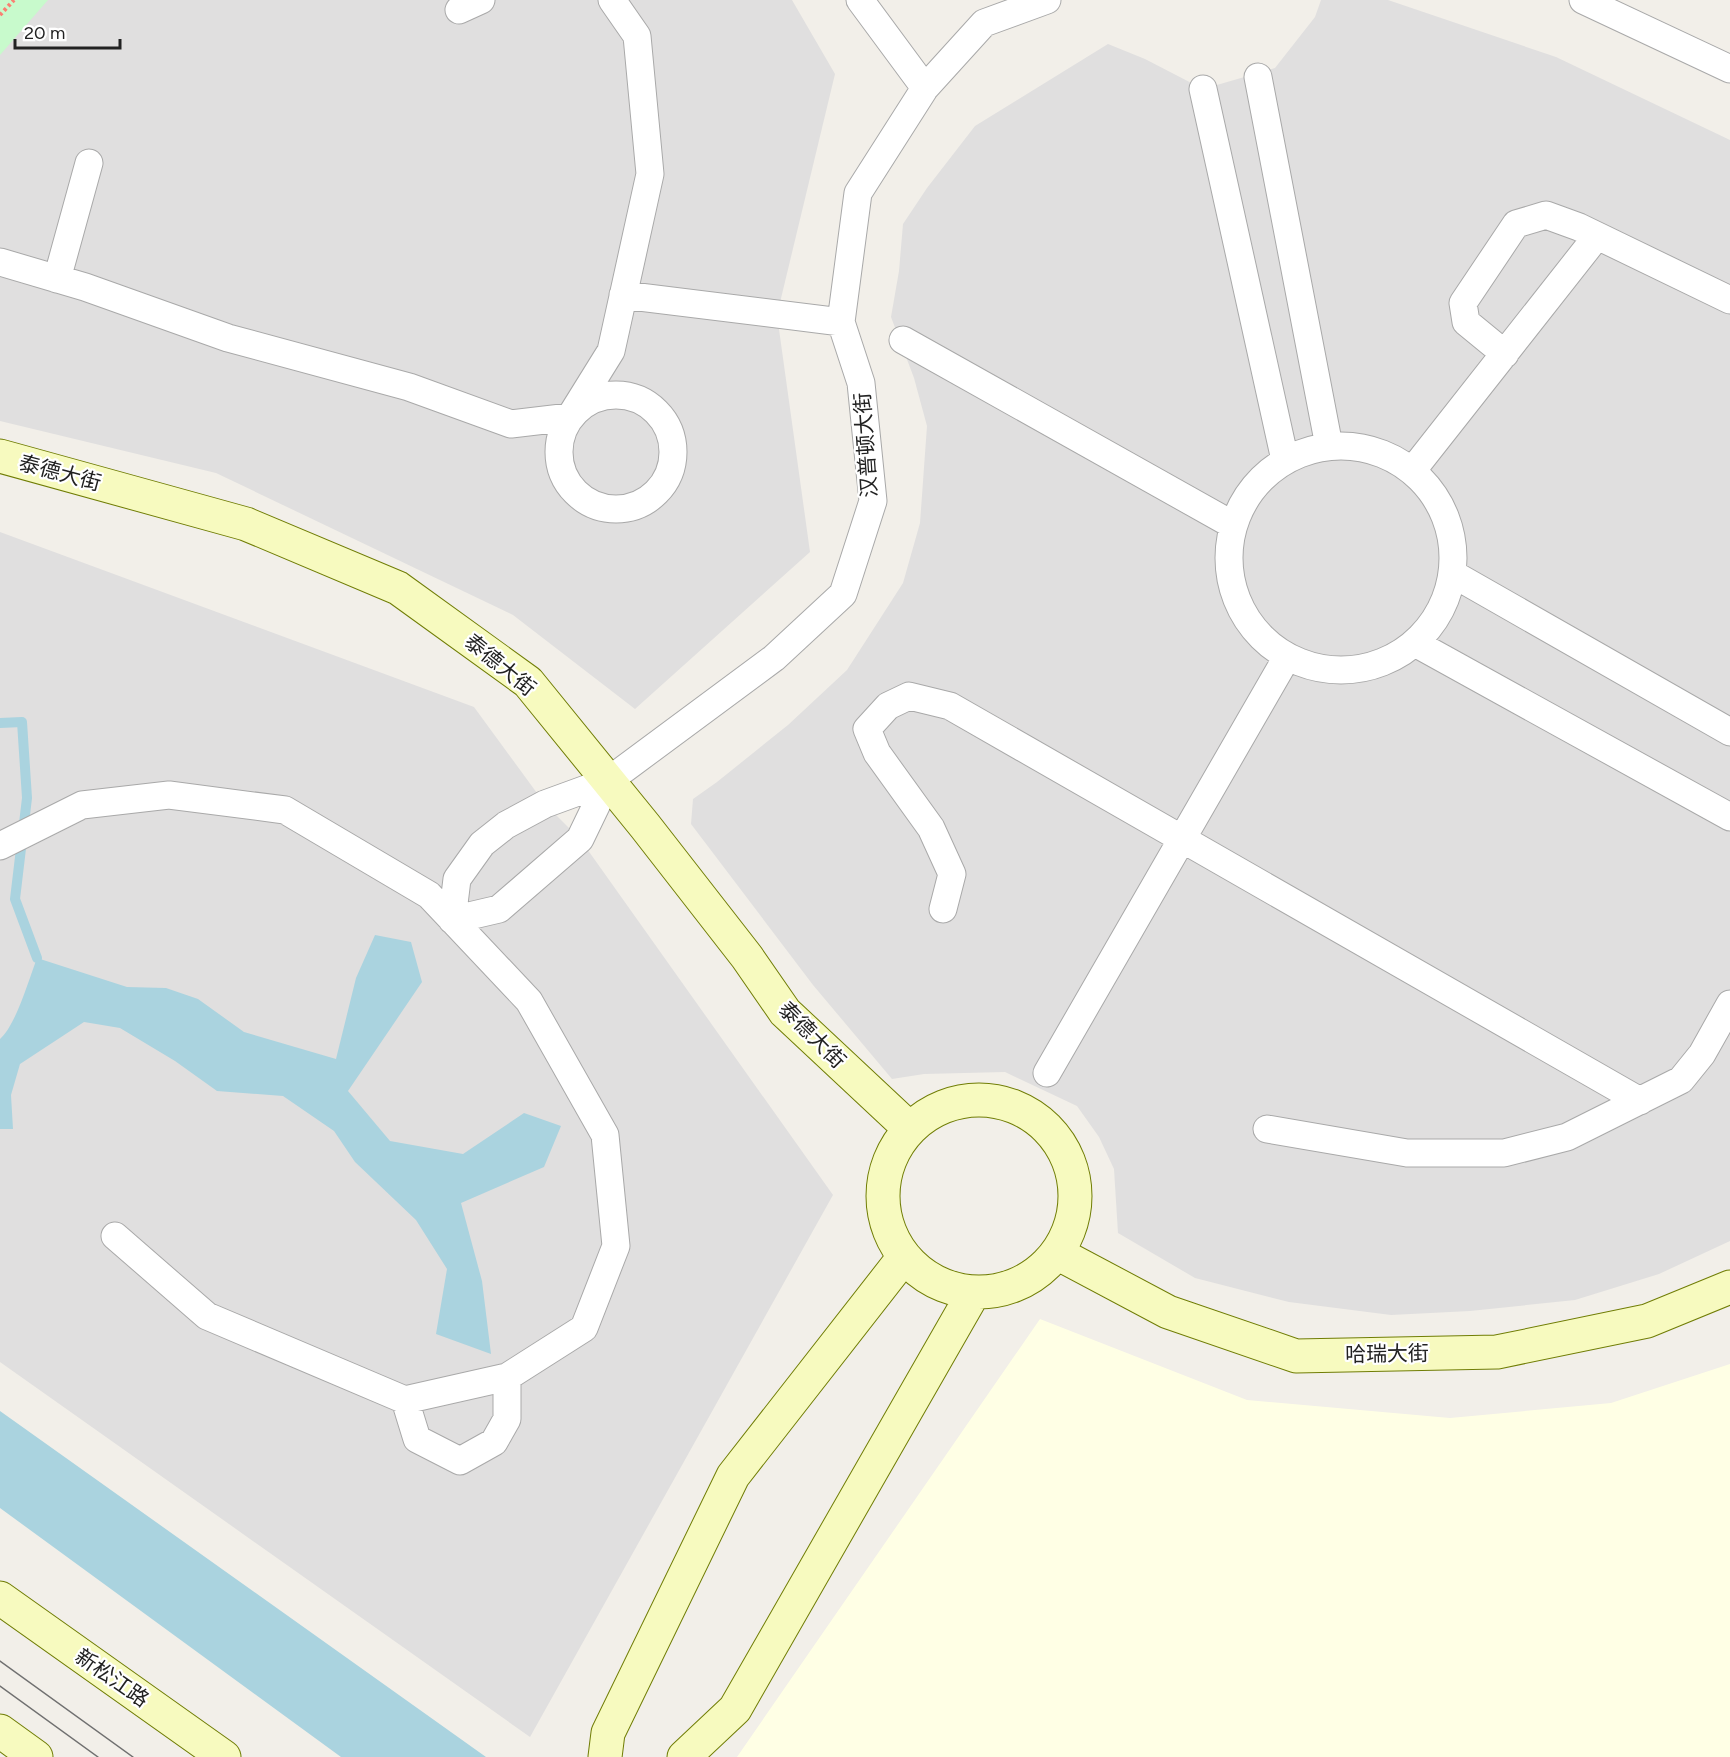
<svg xmlns="http://www.w3.org/2000/svg" width="1730" height="1757" font-family="Figtree,'Noto Sans SC',sans-serif">
	<style>
		.residential { fill: #e0dfdf }
		.education { fill: #ffffe5 }
		.park { fill: #c8facc }
		.water { fill: #aad3df }
		.lines { fill: none; stroke-linecap: round; stroke-linejoin: round }
		.stream { stroke: #aad3df; stroke-width: 10 }
		.street-casing { stroke: #a9a9a9; stroke-width: 29 }
		.secondary-casing { stroke: #707d05; stroke-width: 35 }
		.path { stroke: #fa8072; stroke-width: 4; stroke-dasharray: 3 3; stroke-linecap: butt }
		.street { stroke: #fff; stroke-width: 27 }
		.secondary { stroke: #f7fabf; stroke-width: 33 }
		.tram { stroke: #707070; stroke-width: 1.5 }
		.labels { text-anchor: middle; stroke-width: 4.5; stroke-linejoin: round; paint-order: stroke }
		.street-label { font-size: 21px; fill: #222; stroke: #fff }
	</style>
	<rect width="100%" height="100%" fill="#f2efe9"/>
	<path class="residential" d="M0,0H792L835,74L777,315L810,552L635,709L513,615L216,473L0,421Z
		M1321,0H1388L1556,57L1730,140V1241L1659,1274L1575,1300L1470,1311L1391,1315L1289,1302L1195,1278L1118,1233L1114,1169L1099,1137L1077,1106L1005,1072L924,1074L892,1079L813,985L691,824L693,799L717,782L788,725L847,670L903,583L920,523L927,426L914,378L891,317L899,271L903,224L927,188L975,126L1108,44L1145,59L1203,89L1275,68L1315,17Z
		M0,532L474,707L545,804L580,839L833,1195L530,1737L0,1362Z"/>
	<path class="education" d="M1040,1319L1247,1400L1450,1418L1611,1403L1730,1364V1757H737Z"/>
	<path class="park" d="M0,0H48L0,55Z"/>
	<path class="water" d="M375,935L411,942L422,982L348,1091L390,1141L463,1154L524,1113L561,1126L544,1167L461,1203L482,1281L491,1354L436,1334L447,1269L416,1220L355,1162L334,1131L283,1096L217,1091L175,1061L120,1028L84,1022L20,1064L11,1095L13,1129H0V1039C16,1025 29,979 37,958L127,987L166,988L198,999L244,1032L336,1059L356,978Z
		M0,1411L486,1757H341L0,1508Z"/>
	<g class="lines">
		<path class="stream" d="M0,723L22,722L27,798L15,899L37,958"/>
		<g class="street-casing">
			<path id="street" d="M860,0L925,88
				M1583,0L1730,69
				M459,10L481,0
				M1258,77L1329,446
				M1203,89L1285,460
				M0,262L85,287L228,338L409,387L511,424L570,417L611,351L650,174L637,36L612,0
				M57,279L89,163
				M623,295L841,322
				M903,340L1233,525
				M1505,354L1466,322L1463,303L1516,224L1546,215L1579,227L1730,300
				M559 452a57 57 0 1 1 114 0a57 57 0 1 1-114 0Z
				M1229 558a112 112 0 1 1 224 0a112 112 0 1 1-224 0Z
				M1412,471L1597,236
				M1453,574L1730,732
				M1415,643L1730,817
				M608,781L774,658L843,594L873,501L861,383L841,322L858,193L925,88L984,23L1047,0
				M608,781L580,839L499,909L452,920L457,879L482,844L506,825L545,804Z
				M0,846L82,805L169,795L285,810L429,895L529,1001L605,1135L616,1246L584,1328L507,1377L405,1400L417,1439L460,1461L494,1442L507,1419V1377
				M943,909L952,874L931,828L877,753L867,729L888,706L909,696L950,706L1640,1101
				M1047,1073L1287,657
				M1267,1129L1407,1153H1504L1567,1137L1681,1080L1702,1054L1730,1004
				M115,1236L207,1316L405,1400"/>
		</g>
		<g class="secondary-casing">
			<path id="secondary" d="M0,456L246,524L398,588L528,682L645,826L747,957L785,1012L909,1128
				M883 1196a96 96 0 1 1 192 0a96 96 0 1 1-192 0Z
				M1057,1253L1168,1312L1296,1356L1497,1352L1647,1321L1730,1287
				M0,1598L224,1757
				M0,1731L36,1757
				M605,1757L608,1733L733,1476L904,1257
				M684,1757L735,1709L974,1292"/>
		</g>
		<path class="path" d="M0,15L14,0"/>
		<use href="#street" class="street"/>
		<use href="#secondary" class="secondary"/>
		<path class="tram" d="M0,1661L133,1757
			M0,1686L98,1757"/>
	</g>
	<g class="labels">
		<g class="street-label">
			<text transform="translate(866 445) rotate(-94)" y="7">汉普顿大街</text>
			<text transform="translate(60 473) rotate(15)" y="7">泰德大街</text>
			<text transform="translate(500 665) rotate(39)" y="7">泰德大街</text>
			<text transform="translate(812 1035) rotate(45)" y="7">泰德大街</text>
			<text transform="translate(1387 1354) rotate(-1)" y="7">哈瑞大街</text>
			<text transform="translate(112 1678) rotate(35)" y="7">新松江路</text>
		</g>
	</g>
	<path d="M15 39v9h105v-9" fill="none" stroke="#222222" stroke-width="3"/>
	<text x="24" y="39" font-size="18" fill="#222222" stroke="#ffffff" stroke-width="4.5" paint-order="stroke">20 m</text>
</svg>
